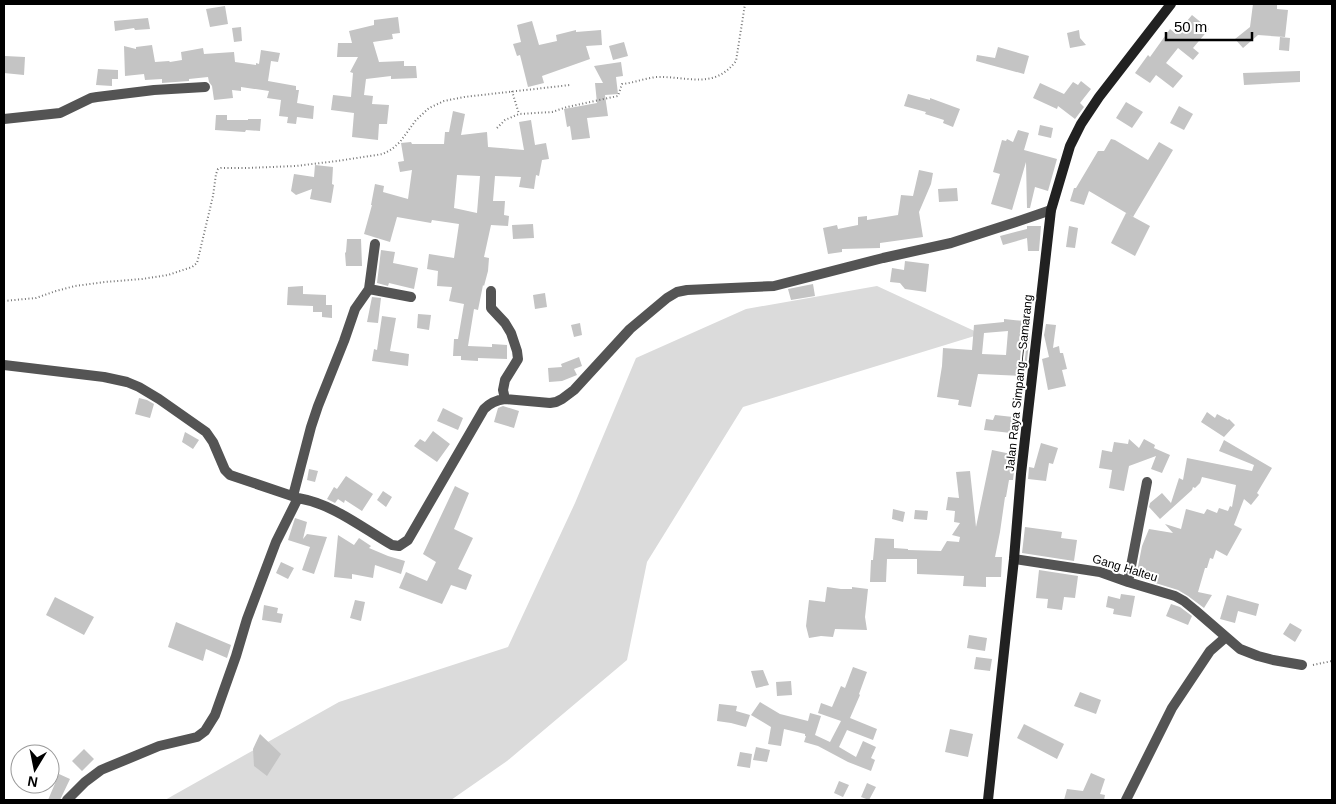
<svg xmlns="http://www.w3.org/2000/svg" width="1336" height="804" font-family="Arial,sans-serif">
	<style>
		.green { fill: #dbdbdb }
		.building { fill: #c4c4c4; fill-rule: evenodd }
		.lines { fill: none; stroke-linecap: round; stroke-linejoin: round }
		.path { stroke: #767676; stroke-width: 2; stroke-dasharray: 1 2.5; stroke-linecap: butt }
		.minor { stroke: #545454; stroke-width: 10 }
		.secondary { stroke: #212121; stroke-width: 10 }
		.labels { text-anchor: middle; stroke-width: 4; stroke-linejoin: round; paint-order: stroke }
		.street-label { font-size: 12px; fill: #000; stroke: #fff }
	</style>
	<rect width="100%" height="100%" fill="#fff"/>
	<path class="green" d="M877,286L981,334L743,407L647,562L627,660L507,761L451,800H165L339,702L508,647L575,503L636,358L746,309Z"/>
	<path class="building" d="M1253,4H1277V9L1288,10L1285,37L1258,35L1243,48L1235,39L1250,27Z
		M225,6L228,24L210,27L206,9Z
		M1192,15L1209,29L1193,48L1199,53L1193,60L1178,48L1166,63L1183,76L1173,88L1156,75L1150,83L1135,73L1148,55L1150,57L1170,29L1176,34Z
		M398,17L400,33L392,34L393,39L373,42L379,62L404,61V66H416L417,78L391,79V76L366,79L364,95L373,96L372,104L389,105L387,124H379L378,140L352,137L354,113L331,110L333,95L351,97L353,73L350,72L358,57H337L338,43H352L349,31L374,25V20Z
		M148,18L150,29L135,30L134,28L115,31L114,21Z
		M532,21L539,45L557,41L556,35L576,30V32L601,30L602,45L586,46L590,59L542,76L544,83L528,87L520,55L517,56L513,44L521,42L517,25Z
		M241,27L242,41L234,42L232,28Z
		M1079,30L1080,38L1086,45L1070,48L1067,33Z
		M1280,37L1290,38L1289,51L1279,50Z
		M624,42L628,56L613,60L609,46Z
		M152,45L155,62L169,61L170,62L182,60L181,52L203,48L204,54L234,52L235,62L256,65V63L259,64L261,50L280,53L278,62L271,61L268,81L296,86V90H299L297,103L314,106L313,119L297,117L296,124L287,123L288,117L279,116L281,100L267,98L269,91L241,87V91L232,90L233,98L214,100L212,86L209,82L208,77L189,79V81L162,83V79L145,80L144,74L125,76L124,46L136,49V47Z
		M998,47L1029,56L1024,74L976,61L977,55L995,58Z
		M5,56L25,57L24,75L4,73Z
		M621,62L623,76L616,77L618,94L605,95L608,116L587,118L590,138L572,140L570,126L567,127L564,109L597,103L595,83H603L594,66Z
		M98,69L118,70V79H112V86L96,85Z
		M1300,71V82L1244,85L1243,73Z
		M1081,81L1091,89L1080,103L1084,107L1075,119L1058,106L1057,109L1033,98L1040,83L1064,94L1073,82L1078,85Z
		M908,94L930,100V98L960,109L953,127L943,123L944,120L925,114L926,112L904,106Z
		M1126,102L1143,112L1132,128L1116,118Z
		M1179,106L1193,114L1184,130L1170,123Z
		M453,111L465,114L461,135L487,132L488,147L524,150L519,122L531,120L535,145L546,143L549,159L542,160L539,176L536,175L534,189L519,187L521,177L495,176L493,201H505L504,215L509,216L508,226L491,225L484,257L489,258L488,271L484,286L483,285L478,310L474,309L468,346L492,347V344L507,345V359L478,358V361L461,360V356H453L454,339H458L464,304L449,301L452,287L437,286L438,271L427,269L429,254L454,258L459,224L432,220L431,223L397,217L390,242L364,234L372,205H371L375,184L384,186L383,192L408,199L412,170L400,172L398,162L404,161L401,143L411,142L412,144H444L445,132H449ZM457,175L480,176L477,213L454,208Z
		M216,115H227V120H248V119H261L260,131L246,130L245,132L215,130Z
		M1040,125L1053,128L1051,138L1038,135Z
		M1018,130L1029,133L1024,150L1057,159L1048,191L1035,187L1030,208H1027L1026,162L1012,210L991,204L1000,174L993,172L1002,140L1006,141L1007,139L1013,142Z
		M1111,139L1115,140L1148,160L1159,142L1173,150L1133,217L1089,191L1084,205L1070,201L1074,188H1076L1098,151H1104Z
		M315,165L333,167L332,184L334,185L331,203L310,199L312,189L296,195L291,191L294,174L314,177Z
		M919,170L933,173L931,184L919,212L923,237L880,243V248L842,249V252L828,254L823,228L837,225L838,229L858,225V217L867,216V220L898,215L901,195L913,196Z
		M957,188L958,201L939,202L938,189Z
		M1126,213L1150,226L1135,256L1111,243Z
		M533,224L534,238L513,239L512,225Z
		M1027,226H1041L1039,251H1028L1027,238L1003,245L1000,236L1027,229Z
		M1069,226L1078,228L1075,248L1066,247Z
		M347,239H361L362,266H346L345,253L346,252Z
		M381,250L395,252L393,263L418,268L414,289L389,283L388,286L377,283Z
		M905,261L929,264L926,292L905,289L900,283L890,282L892,268L904,270Z
		M813,284L815,296L791,300L788,289Z
		M303,286V294L326,295V305H332V318L322,317V312H313V306L287,305L288,287Z
		M545,293L547,307L535,309L533,295Z
		M372,297L381,298L378,323L367,322Z
		M418,314L431,315L429,330L417,328Z
		M382,316L396,318L390,351L409,354L408,366L372,361L374,349L377,350Z
		M1004,319L1024,321L1023,335L1030,336L1025,376L978,374L971,407L958,405L959,400L937,397L942,366L943,348L972,350L974,325L1004,322ZM1008,331L1006,355L982,354L984,333Z
		M580,323L582,335L574,337L571,325Z
		M1046,324L1056,325L1053,348L1059,346L1060,353H1063L1067,369L1062,370L1066,386L1048,390L1042,359L1049,357L1044,335Z
		M579,357L582,366L574,369L577,375L562,381L549,382L548,368L562,367L561,364Z
		M139,398L147,400L154,404L150,418L135,414Z
		M503,406L519,411L514,428L494,422L498,408Z
		M443,408L463,418L458,430L437,421Z
		M1207,412L1215,418L1217,414L1228,420L1229,419L1235,425L1224,437L1201,422Z
		M995,415L1013,417L1011,433L984,430L986,419L993,420Z
		M433,431L450,444L437,462L414,446L420,439L425,442Z
		M185,432L199,440L193,449L182,442Z
		M1129,439L1139,448L1144,439L1155,445L1154,448L1170,455L1162,473L1151,469L1156,456L1129,466L1124,491L1109,488L1112,470L1099,468L1102,450L1112,452L1114,442L1128,444Z
		M1224,440L1272,468L1257,493L1259,495L1251,505L1244,499L1234,525L1242,529L1227,556L1216,550L1213,559L1210,558L1207,568H1205L1198,592L1212,595L1204,608L1188,596L1178,590L1136,577L1142,546L1149,529L1173,533L1165,524L1181,529L1186,509L1204,514L1207,509L1217,513L1219,508L1228,511L1230,506L1232,507L1236,485L1202,477L1200,483L1195,488L1193,487L1192,490L1160,519L1149,507L1150,503L1162,493L1171,503L1179,478L1183,480L1187,458L1252,471L1254,465L1219,451Z
		M1041,443L1058,448L1053,464L1049,463L1046,481L1028,479L1029,467L1034,468Z
		M992,450L1011,454L1009,462L1015,464L1013,480H1009L1006,497H1005L1000,532L995,557H1002L1001,577H986V587L963,586L964,576L917,574V559H887L886,582H870L871,560H873L875,538L894,539V548L908,549V550L941,551L947,541L959,542L960,537L952,535L960,523L954,522L955,511L946,510L948,497L959,498L956,472L970,471L976,527Z
		M309,469L318,471L315,482L307,480Z
		M346,476L373,494L362,511L345,500L344,503L338,499L335,503L327,499L334,487L337,489Z
		M455,486L469,493L454,529L473,538L458,569L472,575L466,590L451,585L442,604L399,588L406,572L427,581L436,562L423,554Z
		M383,491L392,497L386,507L377,500Z
		M893,509L905,512L903,522L892,519Z
		M915,510L928,511L927,520L914,519Z
		M295,518L307,522L303,539L307,534L327,537L314,574L302,570L310,547L288,540Z
		M1025,527L1062,532L1061,538L1077,540L1074,561L1022,553Z
		M338,535L354,545L359,538L371,546L369,548L388,556L405,561L401,574L375,565L373,578L352,574V579L334,577Z
		M281,562L294,568L288,579L276,573Z
		M1039,570L1078,576L1075,598L1064,597L1062,610L1047,608L1048,599L1036,598Z
		M827,587L841,589H852V587L868,589L865,617L867,630L835,629L833,637L821,636L809,638L806,626L809,600L825,602Z
		M1121,594L1135,596L1131,617L1113,614L1114,609L1106,607L1108,596L1120,599Z
		M1227,595L1259,604L1256,616L1238,611L1235,623L1220,619Z
		M55,597L94,617L84,635L46,615Z
		M355,600L365,602L361,621L350,618Z
		M1171,604L1180,607L1192,616L1188,625L1166,616Z
		M264,605L278,608L277,613L283,614L281,623L262,620Z
		M176,622L231,645L227,658L206,649L203,661L168,647Z
		M1290,623L1302,630L1295,642L1283,634Z
		M969,635L987,638L985,651L967,648Z
		M976,657L992,659L990,671L974,669Z
		M853,667L867,672L859,694L860,695L850,718L877,729L873,740L847,730L839,747L856,757L863,741L876,747L871,758L875,760L871,771L848,762L818,746L804,742L806,736H805V734L784,729L781,746L768,744L771,727L751,715L760,702L780,714L808,721L810,713L821,716L815,735L830,742L841,721L818,713L821,703L832,707L841,686L845,688Z
		M763,670L769,685L756,688L751,671Z
		M791,681L792,695L777,696L776,682Z
		M1080,692L1101,700L1096,714L1074,706Z
		M719,704L737,706L736,711L750,715L746,727L731,723L717,721Z
		M1024,724L1064,744L1057,759L1017,738Z
		M950,729L973,734L968,757L945,752Z
		M260,734L281,754L267,776L254,766L253,749Z
		M756,747L770,750L767,762L753,760Z
		M84,749L94,759L82,771L72,761Z
		M740,752L752,754L750,768L737,766Z
		M1091,773L1105,779L1100,794L1105,795L1104,800H1064L1067,789L1083,791Z
		M59,774L70,779L60,800H48Z
		M839,781L849,785L843,797L834,793Z
		M867,783L876,787L869,800L861,797Z"/>
	<g class="lines">
		<path class="path" d="M512,91L519,114
			M497,128L505,120L519,114L552,112L567,107L618,96L622,84C634,83 645,78 657,77C687,76 714,90 736,61L745,4
			M4,301L36,298L56,291L75,286L105,282L142,279L168,275L192,267L197,263L198,259L213,196L216,174L218,169L221,168H247L296,166L337,161L383,154L392,149L400,142L416,120L429,108L444,101L464,97L570,85
			M1313,665L1332,661"/>
		<path class="minor" d="M4,119L60,113L91,98L97,97L154,90L205,87
			M369,289L375,244
			M491,291V308L505,323L511,333L517,351L518,359L505,380L503,390L505,399
			M4,365L104,377L127,382L139,387L159,399L206,432L213,442L225,470L230,475L298,498
			M293,496L311,427L318,406L344,341L355,309L369,289L411,297
			M1014,559L1100,572L1128,582L1175,596L1184,601L1195,610L1240,649L1258,656L1273,660L1302,665
			M1128,582L1147,482
			M67,800L85,782L101,770L159,746L197,737L205,731L215,715L236,656L247,619L276,542L298,498C333,504 361,527 392,545L399,546L408,540L484,409C490,403 496,400 505,399L550,403L556,402L562,399L574,390L630,329L667,298L677,292L687,290L774,286L883,258L951,243L1016,222L1051,210
			M1126,800L1172,708L1210,651L1226,637"/>
		<path class="secondary" d="M988,800L1014,559L1021,474L1051,210L1070,146L1081,124L1099,97L1171,4"/>
	</g>
	<g class="labels">
		<g class="street-label">
			<text transform="translate(1019 383) rotate(-84)" y="4">Jalan Raya Simpang—Samarang</text>
			<text transform="translate(1125 568) rotate(17)" y="4">Gang Halteu</text>
		</g>
	</g>
	<rect width="1336" height="804" fill="none" stroke="#000000" stroke-width="10"/>
	<g transform="translate(35 769) rotate(190)"><circle r="24" fill="#ffffff" stroke="#999999"/>
	<path d="M0-4L9 19L0 12L-9 19Z" fill="#000000"/>
	<text y="-8" font-size="14" font-weight="bold" text-anchor="middle" fill="#000000">N</text>
	</g>
	<path d="M1166 32v8h86v-8" fill="none" stroke="#000000" stroke-width="2.5"/>
	<text x="1174" y="32" font-size="15" fill="#000000" stroke="#ffffff" stroke-width="4" paint-order="stroke">50 m</text>
</svg>
